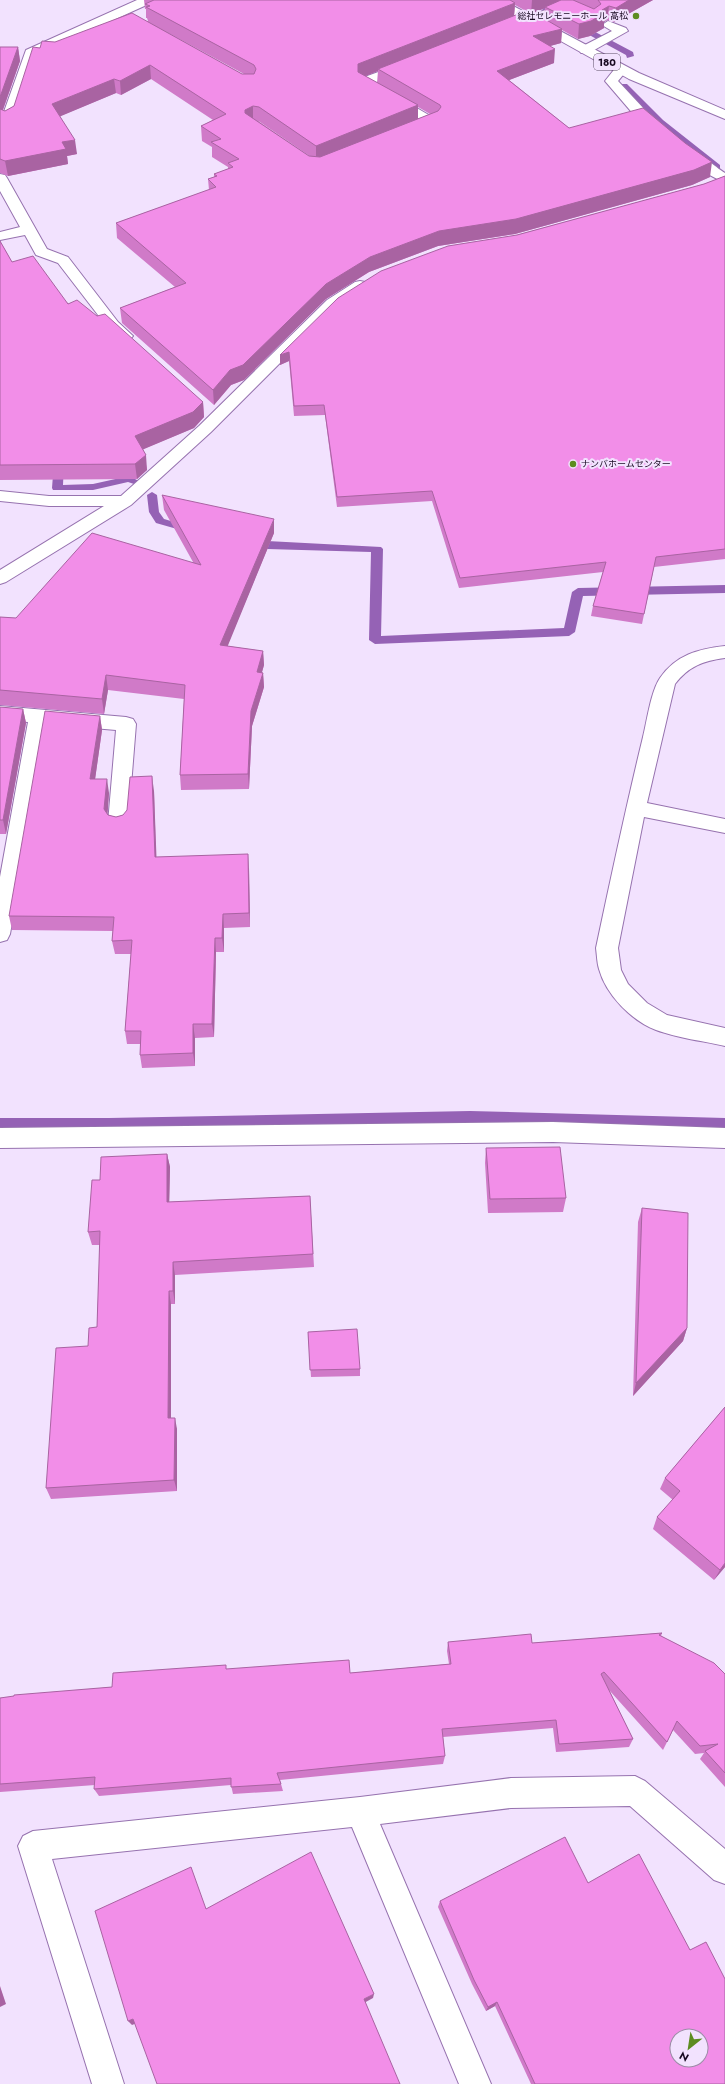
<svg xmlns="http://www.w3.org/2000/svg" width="725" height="2084" font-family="Jost,'Noto Sans JP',sans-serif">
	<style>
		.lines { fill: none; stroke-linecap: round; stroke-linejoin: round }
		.stream { fill: #9562b5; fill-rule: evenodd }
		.minor-casing { stroke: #9672af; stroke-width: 2 }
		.highway-casing { stroke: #9672af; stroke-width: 2 }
		.minor { fill: #fff; fill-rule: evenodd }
		.highway { fill: #fff; fill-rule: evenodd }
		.wall { fill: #d07ac8; fill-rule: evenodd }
		.shaded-wall { fill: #a963a2 }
		.building { fill: #f28ee8; stroke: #a963a2; fill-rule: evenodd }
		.poi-dot { fill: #5d8c21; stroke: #f2e2fe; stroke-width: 1.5 }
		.labels { text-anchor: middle; stroke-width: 4; stroke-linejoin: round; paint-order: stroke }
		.far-poi-label { font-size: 9px; fill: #180a21; stroke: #f2e2fe; text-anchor: end }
		.shield { fill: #f2e2fe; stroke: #594b63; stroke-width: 1 }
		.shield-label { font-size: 10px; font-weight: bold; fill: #180a21 }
	</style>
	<rect width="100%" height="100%" fill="#f2e2fe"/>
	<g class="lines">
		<path class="stream" d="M525,0H535L633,52L634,56L627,58L626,55Z
			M621,84H627L663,120L720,165V169H714L657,124L621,88Z
			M59,459L64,462L63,485L93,484L129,476L139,481L134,484L128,482L93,490H53L52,488L54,462Z
			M152,492L157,495L159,512L164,519L195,528L196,530L195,532L191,533L156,523L149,512L147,495Z
			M252,539L267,541L381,547L383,549L381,636L564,628L572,592L578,588L725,585V593L583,596L575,632L569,636L375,644L369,640L371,552L267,549L248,544L246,542Z
			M470,1111L725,1118V1130L470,1123L109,1130H0V1118H109Z"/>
		<g class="minor-casing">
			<path id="minor" d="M137,0H153L151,3L36,55L15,120L8,124L3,123L1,120L26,50Z
				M566,2L578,9L576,12L572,13L566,11L529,25L523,21L525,18Z
				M608,21L626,28L628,31L589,53H581L579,50L581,47L612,31L602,25Z
				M406,62L411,63L412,66L411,69L374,83L439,121L437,124L413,132L406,128L408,125L421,120L358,82L359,79Z
				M622,65L628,69L618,81L645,110L664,126L666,129L664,132H654L635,116L605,81L617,66Z
				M687,148C697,150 715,167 725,173V183L700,170L682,155L680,152L682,149Z
				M0,174L5,175L7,178L47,249L68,257L118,322L133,336L130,339H120L108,328L58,263L36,255L25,235L0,240V232L20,227L0,191Z
				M360,281L365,282L367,285L365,288L337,306L211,432L131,505L6,582L0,584V570L104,506H49L0,501V491L49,496H121L199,426L327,300L355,282Z
				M725,646V658C703,661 689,666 675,684L647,803L725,819V833L644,817L618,948L621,970L628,984L647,1003L667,1015L725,1028V1046C703,1041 678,1038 656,1030C632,1021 606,995 599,969C597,963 597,955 596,948C611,877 626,807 643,737C647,721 651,691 660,678C676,655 698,649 725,646Z
				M0,706L126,717L133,719L136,724L128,823L125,828L118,830L111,828L108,823L116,730L47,724L10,934L7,940L0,942V877L28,722L0,720Z
				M553,1122L725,1128V1148L553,1142L0,1148V1128Z
				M635,1776L645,1781L725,1849V1884L714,1880L630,1806L511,1808L380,1824L491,2084H459L352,1827L52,1859L124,2084H92L18,1846L23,1836L33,1831L360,1797L511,1778Z"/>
		</g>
		<g class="highway-casing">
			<path id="highway" d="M487,0H502L639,73L725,110V119L629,79Z"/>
		</g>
		<use href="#minor" class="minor"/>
		<use href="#highway" class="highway"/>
	</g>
	<path class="wall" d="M144,0H653L614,22L607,20L604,22V28L590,36L578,39L562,30L561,43L550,46L554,63L509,80L569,128L710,177L692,185L515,234L438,246L369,272L326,299L244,380L231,385L214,405L122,323L120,308L175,287L117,238L116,223L209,190L208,179L214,177V174L228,169V167L212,157V147L202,141L201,126L213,120L151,79L121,95L116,93L60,116L77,154L67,156L68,164L8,176L0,173V47H18L20,61L3,110L5,111L14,106L40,48L55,42L148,21L147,18H146V9H145ZM515,5L526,11L514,16ZM545,8L544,19L533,13ZM161,29L244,74H242ZM378,71L377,83L365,76ZM418,107L425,111L430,114L418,119ZM258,121L260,122L311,157L309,156Z
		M725,176V559L654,567L642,624L591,616L593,606L603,572L459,588L432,501L337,507L325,415L294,416L289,361L280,365V355L517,235L704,184Z
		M0,241L12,262L203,402L204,417L194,428L143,449L147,470L137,479L0,480Z
		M162,495L274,533L227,646L263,651L264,665L262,672L263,673L264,687L252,726L249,789L181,790L180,775L184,699L108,690L104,714L0,705V617L16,618L193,562L164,510Z
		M0,707L23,709L26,723L6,834H0Z
		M100,716L102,730L95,779L109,793L107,814L108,815L116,817L123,815L154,791L156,857L249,868L250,927L224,928V952H216L214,1037L195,1038V1066L142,1068L140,1055V1044H127L125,1031L131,954H115L112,941L113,931L12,930L9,916Z
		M486,1148L566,1198L563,1212L488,1213L485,1163Z
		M167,1154L170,1167L169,1202L310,1196L314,1267L175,1275V1304H171V1418L177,1429V1491L51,1499L46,1488L88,1346L97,1327L100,1245H92L88,1232L100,1180Z
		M642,1208L687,1328L683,1341L633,1396L638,1222Z
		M308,1332L360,1369V1376L311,1377Z
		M725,1407V1567L714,1580L653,1529L657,1517L673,1500L660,1489L665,1478Z
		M662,1633L661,1636L725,1674V1787L700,1759L704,1753L695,1754L673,1730L663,1750L609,1690L633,1739L629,1747L556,1752L553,1728L443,1737L445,1756L443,1764L280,1780L281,1784L283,1791L233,1794L231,1785L99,1796L94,1789L95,1785L0,1792V1698L112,1687L226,1669L350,1673L449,1664L447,1651L448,1642L532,1643Z
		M588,1883L690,1950L725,2084H531L495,2006L486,2011L472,1984L438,1907L440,1901Z"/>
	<path class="shaded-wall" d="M532,0H567L545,7V8L531,14Z
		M629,0H653L614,22L616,8Z
		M515,3L514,17L378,69V71L358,79V64Z
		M609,6L607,20L604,22V28L590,36L578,39L579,24Z
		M562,29L561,43L532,51L533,36Z
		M18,47L20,61L0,118V97Z
		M555,49L554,63L496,85L497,71Z
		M150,65L151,79L121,95L120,81Z
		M114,79L116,93L54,119L52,104Z
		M418,105V120L316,160V146Z
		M253,106V121L246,125L245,110Z
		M75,140L77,154L67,156L68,164L8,176L5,161L62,142Z
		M712,162L710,177L692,185L515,234L438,246L369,272L326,299L244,380L231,385L214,405L213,390L230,370L326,284L370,257L439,231Z
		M289,352V361L280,365V355Z
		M203,402L204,417L194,428L137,452L135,436Z
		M146,455L147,470L137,479L135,464Z
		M274,519V533L222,660L220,645Z
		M263,651L264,665L258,686L257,672Z
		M263,673L264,687L252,726L249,789L248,774L251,711Z
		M106,675L108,690L104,714L102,699Z
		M23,709L26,723L6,834L3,820Z
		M100,716L102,730L93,794L90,779Z
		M152,776L154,791L157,871L155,857Z
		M107,779L109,793L107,823L104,809Z
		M248,854L249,868L250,927L249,913Z
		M223,914L224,928V952L222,938Z
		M215,938L216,952L214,1037L212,1024Z
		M193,1024L195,1038V1066L193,1053Z
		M167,1154L170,1167L169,1215L167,1202Z
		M173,1262L175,1275V1304L173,1291Z
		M169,1291L171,1304V1430L168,1418Z
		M687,1328L683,1341L633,1396L636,1383Z
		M175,1418L177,1429V1491L174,1480Z
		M725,1563V1567L714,1580L720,1570Z
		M0,1986L6,2004L0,2007Z
		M374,1994L373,1998L364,2003V1999Z
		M497,2002L495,2006L486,2011L488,2007Z
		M133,2019L137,2023L132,2025L128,2021Z"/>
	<path class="building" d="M154,0H510L515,3L358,64V72L418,105L316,146L259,107L253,106L245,110V113L309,156L320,157L438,111L441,107L440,105L378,69L526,11H531L562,29L533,36L555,49L497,71L569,128L643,108L685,143L712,162L694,170L516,219L439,231L370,257L326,284L243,365L230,370L213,390L120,308L186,283L116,223L216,187L208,179L217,176L214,174L233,167L228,163L239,159L211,142L221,139L201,126L226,114L150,65L120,81L114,79L52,104L75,140L62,142L66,149L5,161L0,159V109L5,111L14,106L33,47L40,48L42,41L55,42L132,13L242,74H254L256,69L254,65L146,7L150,6L145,4Z
		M561,0H573L594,9L601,4L598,0H629L616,8L609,6L602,10L605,13L591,21L579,24L545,7Z
		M0,47H18L0,97Z
		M725,176V549L656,557L644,614L593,606L606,562L460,578L432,491L337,497L324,405L294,406L289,352L280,355L338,298L381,271L448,246L517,235L704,184Z
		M0,241L12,262L33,256L68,304L77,300L97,316L105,314L203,402L193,412L135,436L146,455L135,464L0,465Z
		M162,495L274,519L220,645L263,651L257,672L263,673L251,711L248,774L180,775L185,685L106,675L102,699L0,690V617L16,618L92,533L201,565Z
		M0,707L23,709L3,820H0Z
		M45,711L100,716L90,779H107L104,809L108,815L116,817L123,815L127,810L130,777L152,776L155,857L248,854L249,913L223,914L222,938H215L212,1024H193V1053L140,1055L141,1031H125L132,940L112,941L114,917L9,916Z
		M560,1147L566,1198L490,1199L486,1148Z
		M167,1154V1202L310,1196L313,1254L173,1262V1291H169L168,1418H175L174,1480L46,1488L56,1348L88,1346L89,1328L97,1327L100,1231L88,1232L92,1180H100L101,1157Z
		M642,1208L688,1213L687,1328L636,1383Z
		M357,1329L360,1369L310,1370L308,1332Z
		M725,1407V1563L720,1570L657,1517L680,1491L665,1478Z
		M662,1633L659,1635L714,1663L725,1674V1773L705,1751L718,1744L700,1746L677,1721L667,1742L604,1672L601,1674L633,1739L559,1744L556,1720L442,1729L445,1756L277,1773L281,1784L231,1787V1778L94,1789L95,1777L0,1784V1698L14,1696V1695L112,1687L113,1673L226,1665V1669L349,1660L350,1673L451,1664L448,1642L531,1634L532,1643Z
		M565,1837L588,1883L639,1854L690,1950L706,1942L725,1979V2084H535L497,2002L488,2007L474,1980L440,1901ZM677,2036H701V2060H677Z
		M311,1852L374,1994L364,1999L400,2084H157L133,2019L128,2021L95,1911L191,1867L206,1909Z"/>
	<g class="poi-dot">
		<circle cx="636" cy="16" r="4"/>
		<circle cx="573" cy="464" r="4"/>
	</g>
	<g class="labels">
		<g class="far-poi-label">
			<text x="628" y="19">総社セレモニーホール 高松</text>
			<text x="581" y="467" text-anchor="start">ナンバホームセンター</text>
		</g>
		<rect class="shield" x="594" y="54" width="26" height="16" rx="3"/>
		<g class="shield-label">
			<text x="607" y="66">180</text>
		</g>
	</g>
	<g transform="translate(689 2048) rotate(210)"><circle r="19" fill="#f2e2fe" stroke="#9b8ca6"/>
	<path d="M0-3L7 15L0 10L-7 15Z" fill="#5d8c21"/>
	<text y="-6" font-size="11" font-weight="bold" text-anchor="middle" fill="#180a21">N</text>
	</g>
</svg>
